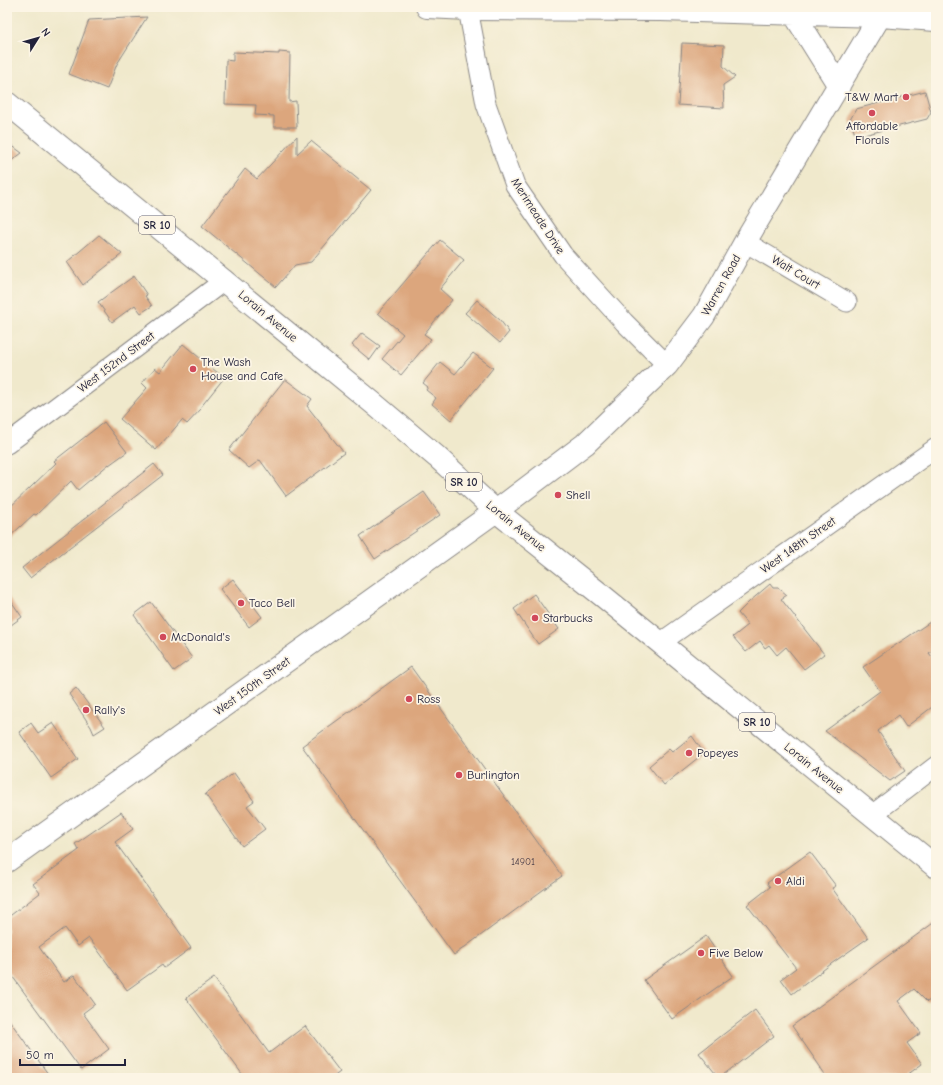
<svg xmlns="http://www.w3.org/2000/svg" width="943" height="1085" font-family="'Comic Neue',sans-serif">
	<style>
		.building { fill: #dca67d }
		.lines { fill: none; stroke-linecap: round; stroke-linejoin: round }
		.minor-casing { stroke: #898684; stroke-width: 21 }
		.major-casing { stroke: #898684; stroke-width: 24 }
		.minor { stroke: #fff; stroke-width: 19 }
		.major { stroke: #fff; stroke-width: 22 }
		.poi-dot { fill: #d1495b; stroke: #fcf5e5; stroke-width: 1.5 }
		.labels { text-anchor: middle; stroke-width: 3.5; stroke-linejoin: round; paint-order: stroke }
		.number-label { font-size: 10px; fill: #50434c }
		.shield { fill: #fcf5e5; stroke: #63616e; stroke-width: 1 }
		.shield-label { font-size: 11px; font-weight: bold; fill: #22223b }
		.poi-label { font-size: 12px; fill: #22223b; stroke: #fcf5e5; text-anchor: start }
		.street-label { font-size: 12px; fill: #22223b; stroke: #fcf5e5 }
	</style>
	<rect width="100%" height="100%" fill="#fcf5e5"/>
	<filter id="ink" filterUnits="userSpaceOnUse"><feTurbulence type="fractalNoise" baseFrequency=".025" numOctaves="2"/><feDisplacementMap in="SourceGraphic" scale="8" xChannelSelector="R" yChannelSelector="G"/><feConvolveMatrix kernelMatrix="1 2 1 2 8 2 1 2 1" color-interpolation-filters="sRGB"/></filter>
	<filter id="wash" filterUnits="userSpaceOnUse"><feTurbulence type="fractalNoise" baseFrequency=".012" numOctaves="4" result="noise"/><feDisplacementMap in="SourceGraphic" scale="16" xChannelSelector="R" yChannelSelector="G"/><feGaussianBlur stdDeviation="0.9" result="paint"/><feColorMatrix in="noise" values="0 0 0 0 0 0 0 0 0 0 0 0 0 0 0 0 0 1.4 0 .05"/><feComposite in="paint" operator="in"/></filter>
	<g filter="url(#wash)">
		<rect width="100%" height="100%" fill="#f0e9cc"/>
		<g id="blocks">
			<path class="building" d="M147,17L117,64L107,89L69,74L89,20Z
				M682,43L724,45L723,66L735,77L723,85L724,108L678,105Z
				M233,52L279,54V52L290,53L289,102L296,101L297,127H274V116L255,115L256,105L225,104L226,60L233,61Z
				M925,91L931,112L927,119L856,137L850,120L856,109Z
				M297,136V154L311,141L371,190L311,262L295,265L276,287L202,226L245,169L257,179Z
				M7,142L22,153L7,164Z
				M99,235L122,254L83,285L67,262Z
				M440,240L464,260L440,289L452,300L424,334L431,339L401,375L382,359L403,334L378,313Z
				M134,276L147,295L145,296L152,306L141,313L135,305L112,322L98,302Z
				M477,300L500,320L509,332L500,343L465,313Z
				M362,333L380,346L370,360L352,345Z
				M183,344L224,378L200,408L201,409L187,424L182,420L156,450L120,419L147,388L142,383L155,368L160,372Z
				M473,353L493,368L451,420L432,404L436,398L426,390L428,387L423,383L440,362L455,374Z
				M285,379L312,399L307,406L344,453L286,496L260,460L249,468L229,450Z
				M104,422L127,452L109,465V464L78,490L71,481L36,515L34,514L7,539V510L56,463L54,461Z
				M154,464L163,475L30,578L22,568Z
				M424,492L440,515L375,559L360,536Z
				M233,579L262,617L249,627L220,589Z
				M770,584L773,588H778L781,590L787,595L781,599L824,654L804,669L786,647L777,655L769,645L765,648L760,641L746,652L733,637L748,625L738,613L749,602Z
				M534,594L559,629L538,644L514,609Z
				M7,595L22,617L7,628Z
				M151,602L192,658L174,671L134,615Z
				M936,618V648L929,653L936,662V704L906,727L898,715L878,731L905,771L890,781L825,731L880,691L863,667Z
				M411,667L562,876L454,955L302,746Z
				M76,688L105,727L94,734L91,727L69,694Z
				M31,723L38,733L53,723L78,759L51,778L19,732Z
				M692,736L704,753L664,785L649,766L669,749L672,752Z
				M234,773L254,801L247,806L265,829L242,846L205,794Z
				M121,812L133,829L115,842L191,948L164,968L162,965L127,990L89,938L78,946L65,928L39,947L64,982L74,975L95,1004L83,1013L109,1049L81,1070L7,969V918L40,893L33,884L79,850L75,844Z
				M810,852L836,886L832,888L868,938L831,964L792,994L781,979L796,968L747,905L770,887L767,883Z
				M936,921V996L927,1002L914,989L898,1001L921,1033L907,1043L922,1064L903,1078H827L820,1068H821L792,1026Z
				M706,936L733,976L672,1019L644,980Z
				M214,978L269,1053L305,1026L340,1072L332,1078H245L186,998Z
				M755,1010L774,1036L719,1078L699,1053Z
				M7,1017L51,1078H7Z"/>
		</g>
	</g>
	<g filter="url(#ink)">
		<use href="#blocks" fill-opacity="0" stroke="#898684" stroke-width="1"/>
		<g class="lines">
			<g class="minor-casing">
				<path id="minor" d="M468,9L486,104L515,185L563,255L624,322L667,365
					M745,242L847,302
					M7,444L225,280
					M660,643L936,448
					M872,815L936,766"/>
			</g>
			<g class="major-casing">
				<path id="major" d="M427,7L468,9L661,10L768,13L880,16L936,20
					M794,14L839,86
					M7,103L373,403L437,457L496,511L604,597L936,867
					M7,861L496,511L585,444L667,365L704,316L745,242L880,16L884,7"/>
			</g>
			<use href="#minor" class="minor"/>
			<use href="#major" class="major"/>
		</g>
	</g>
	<g class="poi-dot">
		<circle cx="906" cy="97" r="4"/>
		<circle cx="872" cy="113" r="4"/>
		<circle cx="193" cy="369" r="4"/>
		<circle cx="558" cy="495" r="4"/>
		<circle cx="241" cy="603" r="4"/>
		<circle cx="535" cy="618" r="4"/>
		<circle cx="163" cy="637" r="4"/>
		<circle cx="409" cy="699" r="4"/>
		<circle cx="86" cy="710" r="4"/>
		<circle cx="689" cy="753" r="4"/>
		<circle cx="459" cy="775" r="4"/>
		<circle cx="778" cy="881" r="4"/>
		<circle cx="701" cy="953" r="4"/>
	</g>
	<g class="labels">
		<g class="number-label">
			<text x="523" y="865">14901</text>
		</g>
		<g class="shield">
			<rect x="139" y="216" width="36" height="18" rx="3"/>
			<rect x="446" y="473" width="36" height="18" rx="3"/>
			<rect x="739" y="713" width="36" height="18" rx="3"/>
		</g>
		<g class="shield-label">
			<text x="157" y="229">SR 10</text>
			<text x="464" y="486">SR 10</text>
			<text x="757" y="726">SR 10</text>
		</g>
		<g class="poi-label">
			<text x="898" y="101" text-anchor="end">T&amp;W Mart</text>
			<text x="872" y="130" text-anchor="middle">Affordable<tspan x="872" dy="14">Florals</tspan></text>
			<text x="201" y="366">The Wash<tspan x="201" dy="14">House and Cafe</tspan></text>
			<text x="566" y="499">Shell</text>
			<text x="249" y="607">Taco Bell</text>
			<text x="543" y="622">Starbucks</text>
			<text x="171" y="641">McDonald's</text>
			<text x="417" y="703">Ross</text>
			<text x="94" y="714">Rally's</text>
			<text x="697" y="757">Popeyes</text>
			<text x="467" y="779">Burlington</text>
			<text x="786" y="885">Aldi</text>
			<text x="709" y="957">Five Below</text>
		</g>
		<g class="street-label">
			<text transform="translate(538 216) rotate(57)" y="4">Merimeade Drive</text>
			<text transform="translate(796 272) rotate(31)" y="4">Walt Court</text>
			<text transform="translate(721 285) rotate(-61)" y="4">Warren Road</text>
			<text transform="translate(268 316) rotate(40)" y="4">Lorain Avenue</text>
			<text transform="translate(116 362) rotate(-37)" y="4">West 152nd Street</text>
			<text transform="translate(516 526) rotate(39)" y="4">Lorain Avenue</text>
			<text transform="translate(798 545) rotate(-35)" y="4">West 148th Street</text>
			<text transform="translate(252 686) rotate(-36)" y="4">West 150th Street</text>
			<text transform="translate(814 768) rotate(39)" y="4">Lorain Avenue</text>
		</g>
	</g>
	<rect width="943" height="1085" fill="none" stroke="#fcf5e5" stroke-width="24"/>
	<g transform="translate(38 38) rotate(53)" stroke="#fcf5e5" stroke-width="3" paint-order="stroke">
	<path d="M0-3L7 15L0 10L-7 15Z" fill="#22223b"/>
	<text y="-6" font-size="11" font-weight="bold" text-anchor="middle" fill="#22223b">N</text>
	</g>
	<path d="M20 1059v6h105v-6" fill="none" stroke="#22223b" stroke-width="2"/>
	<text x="26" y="1059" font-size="12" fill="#22223b" stroke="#fcf5e5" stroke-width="3" paint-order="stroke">50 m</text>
</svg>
